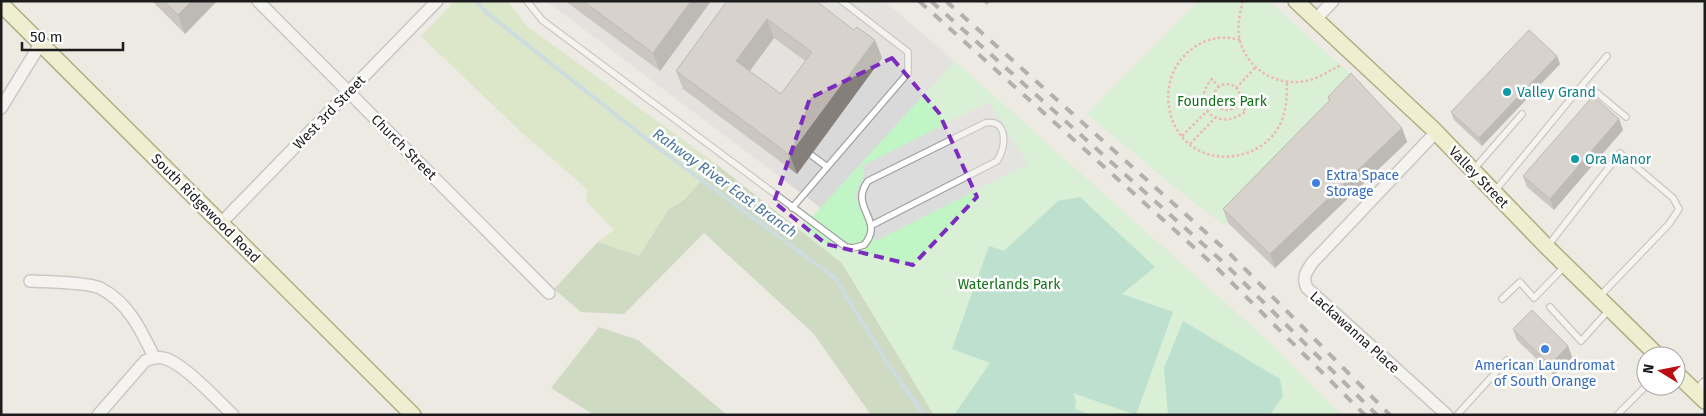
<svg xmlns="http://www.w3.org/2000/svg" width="1706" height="416" font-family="'Fira Sans',sans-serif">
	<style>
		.residential { fill: #dad9d9 }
		.grass { fill: #c8e4ab }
		.forest { fill: #a9c99a }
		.park { fill: #c2f5c5 }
		.pitch { fill: #86d7b6 }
		.parking { fill: #dcdcdc }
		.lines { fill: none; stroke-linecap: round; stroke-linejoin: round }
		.stream { stroke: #a6cdd8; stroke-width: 4 }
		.lane-casing { stroke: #a0a0a0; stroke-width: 8 }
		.street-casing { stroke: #a0a0a0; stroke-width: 14 }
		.secondary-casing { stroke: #626a0c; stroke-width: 18 }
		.path { stroke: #ef7c71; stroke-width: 2.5; stroke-dasharray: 2.5 2.5; stroke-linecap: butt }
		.lane { stroke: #fff; stroke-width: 5.5 }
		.street { stroke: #fff; stroke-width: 11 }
		.secondary { stroke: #f2f4b9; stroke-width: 15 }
		.rail { stroke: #6a6a6a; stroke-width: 4; stroke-dasharray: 10 10; stroke-linecap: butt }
		.wall { fill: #a39c96; fill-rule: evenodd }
		.shaded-wall { fill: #847f7a }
		.building { fill: #bdb5af; stroke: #847f7a; fill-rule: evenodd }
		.marked { fill: none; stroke: #7b2cbf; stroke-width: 4; stroke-dasharray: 10 6; stroke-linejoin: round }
		.culture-dot { fill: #0f9aa8; stroke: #fff; stroke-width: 2 }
		.shop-dot { fill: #3f7fe0; stroke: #fff; stroke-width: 2 }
		.labels { text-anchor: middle; stroke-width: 5; stroke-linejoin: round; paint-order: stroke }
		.culture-label { font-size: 14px; fill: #0d838f; stroke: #fff; text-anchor: start }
		.park-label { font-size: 14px; fill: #137119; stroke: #fff }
		.street-label { font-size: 14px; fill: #1c1c1c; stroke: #fff }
		.shop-label { font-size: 14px; fill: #366cbe; stroke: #fff; text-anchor: start }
		.water-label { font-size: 15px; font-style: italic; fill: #4d779d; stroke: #fff }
	</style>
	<rect width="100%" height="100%" fill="#ede9e3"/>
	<path class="residential" d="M546,1H884L955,61L821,208Z"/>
	<path class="grass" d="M455,1H508L527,26L716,164L685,199L668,210L639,256L598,242L614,230L586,201L588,190L521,132L421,36Z"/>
	<path class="forest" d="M716,164L842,263L934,415H871L813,333L704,233L624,314L581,312L554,289L598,242L639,256L668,210L685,199Z
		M599,327L638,340L727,415H594L551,388Z"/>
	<path class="park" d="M1199,1H1269L1359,82L1224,225L1183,194L1087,114Z
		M955,61L1268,341L1341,415H934L842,263L800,230Z"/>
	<path class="pitch" d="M1080,197L1155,267L1122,294L1173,312L1136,415L1073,393L1076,400L1075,409L1090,415H956V412L990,363L952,349L989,246L1004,251L1058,201Z
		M1183,321L1280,379L1283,396L1270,415H1168L1164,368Z"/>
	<path class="parking" d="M989,102L1028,164L876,241L855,196L864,175L862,166Z"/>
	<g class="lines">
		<path class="stream" d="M476,1L487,13L658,148L835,278L888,364L924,415"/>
		<g class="lane-casing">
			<path id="lane" d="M527,1L542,20L846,247L853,248L864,245C886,220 848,208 868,181L985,123C1009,118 1006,149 997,161L872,225
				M1578,90L1607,56
				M811,155L826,166
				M1474,169L1522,114
				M1495,191L1578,90L1596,92L1626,117
				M792,208L908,73V52L842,1
				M1547,247L1620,153L1673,198L1679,209L1669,224L1599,297
				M1502,299L1520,282L1534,298L1564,267
				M1550,307L1581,341L1609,310
				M1457,415L1507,360
				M1617,415L1646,386"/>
		</g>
		<g class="street-casing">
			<path id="street" d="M258,1L549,293
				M1315,20L1333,1
				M1,108L41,43
				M1436,132L1312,263C1306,272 1302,278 1307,288L1447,415
				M221,223L437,1
				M30,281C46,282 86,282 100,288C128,302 141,330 154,357
				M1697,394L1705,384
				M98,415L145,361C150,359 157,356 163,358C183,362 217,400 233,415"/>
		</g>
		<g class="secondary-casing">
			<path id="secondary" d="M1296,1L1432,128L1547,247L1658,356
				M1,4L413,415
				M1676,373L1705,401"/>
		</g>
		<path class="path" d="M1243,1C1240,13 1237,24 1239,36C1244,67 1275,87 1305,81C1318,79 1329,71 1341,65
			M1240,40C1219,34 1200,40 1185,55C1157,83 1165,136 1202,152C1228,163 1261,154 1277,130C1286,116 1287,99 1287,83
			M1214 97a13 13 0 1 1 26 0a13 13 0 1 1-26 0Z
			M1219,87L1212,79C1189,103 1216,135 1246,111L1238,104
			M1236,88L1255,68
			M1182,136L1208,110
			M1190,144L1215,118"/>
		<use href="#lane" class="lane"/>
		<use href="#street" class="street"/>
		<use href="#secondary" class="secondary"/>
		<path class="rail" d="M919,1L1217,268L1365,415
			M931,1L1223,262L1377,415
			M946,1L1230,254L1390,415"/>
	</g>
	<path class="wall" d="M152,1H217L185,34Z
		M565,1H711L660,71Z
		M727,1L854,30L875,40L882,58L797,174L683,89L676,71ZM774,38L805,61L781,94L750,71Z
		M981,1H990L987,5Z
		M1557,56L1560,64L1482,146L1454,120L1451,112Z
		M1328,97L1402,128L1407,142L1275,268L1228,223L1223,209L1329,101Z
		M1619,119L1623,130L1554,210L1527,187L1523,176Z
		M1513,329L1568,346L1572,357L1554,376L1517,340Z"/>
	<path class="shaded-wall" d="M192,1H217L185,34L178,15Z
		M691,1H711L660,71L653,53Z
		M986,1H990L987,5Z
		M767,19L774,38L743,80L736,61Z
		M875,40L882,58L797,174L790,155Z
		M1557,56L1560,64L1482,146L1479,138Z
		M1619,119L1623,130L1554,210L1550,199Z
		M1402,128L1407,142L1275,268L1270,254Z
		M1568,346L1572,357L1554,376L1550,365Z"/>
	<path class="building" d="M164,1H192L178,15Z
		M583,1H691L653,53Z
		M727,1H816L854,30L857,27L875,40L790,155L676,71ZM767,19L812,52L781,94L736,61Z
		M1529,30L1557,56L1479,138L1451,112Z
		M1351,73L1402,128L1270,254L1223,209L1330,100L1328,97Z
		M1593,96L1619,119L1550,199L1523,176Z
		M1532,310L1568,346L1550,365L1513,329Z"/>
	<path d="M0 0H1706V416H0ZM892,58L939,113L977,197L913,265L826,244L774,202L810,98Z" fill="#ede9e3" fill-opacity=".55" fill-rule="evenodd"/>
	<path class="marked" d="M892,58L939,113L977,197L913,265L826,244L774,202L810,98Z"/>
	<g class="culture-dot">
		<circle cx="1507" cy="92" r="5"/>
		<circle cx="1575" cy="159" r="5"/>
	</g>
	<g class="shop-dot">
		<circle cx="1316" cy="183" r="5"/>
		<circle cx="1545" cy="349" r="5"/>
	</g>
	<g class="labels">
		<g class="culture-label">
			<text x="1517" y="97">Valley Grand</text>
			<text x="1585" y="164">Ora Manor</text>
		</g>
		<g class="park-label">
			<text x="1222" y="106">Founders Park</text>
			<text x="1009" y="289">Waterlands Park</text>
		</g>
		<g class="street-label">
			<text transform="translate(329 112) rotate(-46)" y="5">West 3rd Street</text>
			<text transform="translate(404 147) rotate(45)" y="5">Church Street</text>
			<text transform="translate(1479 177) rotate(46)" y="5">Valley Street</text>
			<text transform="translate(206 208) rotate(45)" y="5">South Ridgewood Road</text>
			<text transform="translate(1355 332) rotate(42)" y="5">Lackawanna Place</text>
		</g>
		<g class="shop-label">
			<text x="1326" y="180">Extra Space<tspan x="1326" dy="16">Storage</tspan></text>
			<text x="1545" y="370" text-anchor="middle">American Laundromat<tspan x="1545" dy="16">of South Orange</tspan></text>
		</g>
		<g class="water-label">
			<text transform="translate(725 183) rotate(36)" y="5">Rahway River East Branch</text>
		</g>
	</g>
	<rect width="1706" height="416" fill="none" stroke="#1c1c1c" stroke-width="5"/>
	<g transform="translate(1661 371) rotate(280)"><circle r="24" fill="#ffffff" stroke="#a4a4a4"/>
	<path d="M0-4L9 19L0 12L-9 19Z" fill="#ba0e12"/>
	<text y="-8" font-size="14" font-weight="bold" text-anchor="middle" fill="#1c1c1c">N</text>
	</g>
	<path d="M22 42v8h101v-8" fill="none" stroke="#1c1c1c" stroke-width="2.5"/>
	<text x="30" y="42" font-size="15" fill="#1c1c1c" stroke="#ffffff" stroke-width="4" paint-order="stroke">50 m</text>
</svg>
